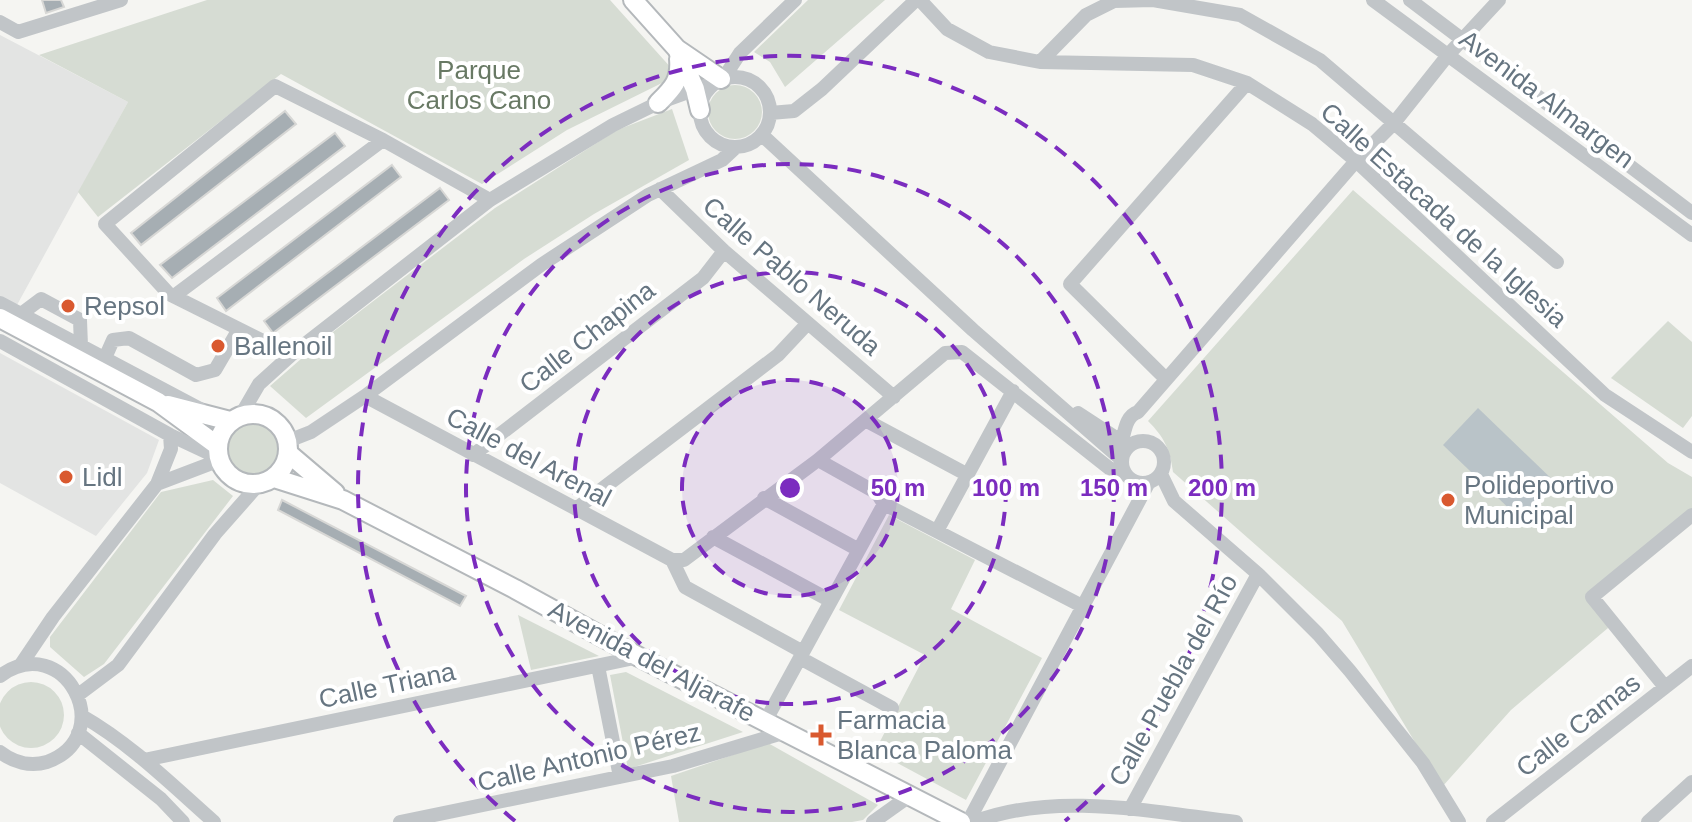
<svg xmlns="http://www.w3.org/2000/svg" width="1692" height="822" font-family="Arial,sans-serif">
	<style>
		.built { fill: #e3e4e3 }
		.green { fill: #d6dcd3 }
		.water { fill: #b9c3c8 }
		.building { fill: #a6aeb3; stroke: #d7d7d5; stroke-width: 2 }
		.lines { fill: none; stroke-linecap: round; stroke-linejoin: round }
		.major-casing { stroke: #b4b8bb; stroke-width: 22 }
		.minor { stroke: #c1c5c8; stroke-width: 14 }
		.major { stroke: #fff; stroke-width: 18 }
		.ring { fill: none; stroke: #7b2cbf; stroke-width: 4; stroke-dasharray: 14 10 }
		.poi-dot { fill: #d9592f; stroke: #fff; stroke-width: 3 }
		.labels { text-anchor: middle; stroke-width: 8; stroke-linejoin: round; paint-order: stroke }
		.park-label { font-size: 26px; fill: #687964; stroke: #fff }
		.street-label { font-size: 26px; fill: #667581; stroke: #fff }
		.poi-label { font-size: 26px; fill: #667581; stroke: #fff; text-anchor: start }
		.centre { fill: #7b2cbf; stroke: #fff; stroke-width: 4 }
		.ring-label { font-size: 24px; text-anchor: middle; font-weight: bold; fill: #7b2cbf; stroke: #fff; stroke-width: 8; stroke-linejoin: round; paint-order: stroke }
	</style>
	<rect width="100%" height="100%" fill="#f5f5f2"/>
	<path class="built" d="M0,35L128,102L17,305L0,296Z
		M0,353L159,440L147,473L96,536L0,483Z"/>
	<path class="green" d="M207,0H610L673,70L664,82L567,130L482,184L281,74L98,217L78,192L128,102L39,55Z
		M808,0H885L785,87L770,62L754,52Z
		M708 112a27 27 0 1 1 54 0a27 27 0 1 1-54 0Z
		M672,109L689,160L594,214L524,259L306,418L270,386L325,338L495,208L617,130Z
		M1353,190L1668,463L1692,477V522L1601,598L1608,628L1511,710L1442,787L1342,621L1173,472C1170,449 1164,437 1148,421Z
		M1668,321L1692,342V416L1683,428L1611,378Z
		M225 448a28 28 0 1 1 56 0a28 28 0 1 1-56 0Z
		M213,480L233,496L104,664L84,677L50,647V637L161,492Z
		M889,515L975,560L951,609L1042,658L966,800L875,751L925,655L839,610Z
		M518,615L599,656L531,670Z
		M626,672L743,732L628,769L610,675Z
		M-2 715a33 33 0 1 1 66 0a33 33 0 1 1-66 0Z
		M768,743L878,805L863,820L852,822H679L671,776Z"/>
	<path class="water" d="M1478,408L1557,484L1522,521L1443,445Z"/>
	<path class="building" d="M42,0H61L64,7L46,13Z
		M285,111L296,124L141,245L131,233Z
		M335,133L345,146L172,278L160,265Z
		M392,165L401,177L226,311L217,298Z
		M440,188L449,200L273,333L264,321Z
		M282,500L466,596L460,606L278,510Z"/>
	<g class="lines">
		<g class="major-casing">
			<path id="major" d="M633,0L677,49L721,79
				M678,51L695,89L700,110
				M658,103C672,89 681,81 679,59
				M0,318L158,402L218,446
				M168,405L230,421
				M218 449a35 35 0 1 1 70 0a35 35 0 1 1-70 0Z
				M288,453L335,493
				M274,478L343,500L515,589L639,657L961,822"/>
		</g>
		<path class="minor" d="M920,0L947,29L989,52L1040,62L1193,65L1247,83L1312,124L1356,161L1605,395L1692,452
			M1373,0L1692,235
			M1410,0L1692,213
			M0,22L18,32L121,0
			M1040,62L1086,15L1114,1L1153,0L1240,15L1320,60L1557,262
			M700 112a35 35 0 1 1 70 0a35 35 0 1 1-70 0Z
			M723,79L740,53L795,0
			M770,113L794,111L822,89L916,0
			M762,135L973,330L1122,460
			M660,189L724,251L894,397
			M174,296L383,140
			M0,303L200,409
			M21,314L41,299L80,320L81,346
			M0,341L170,435L219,458
			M291,355L169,294L105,224L275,86L383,140L490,200
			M105,358L113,340L129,338L196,375L215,370L239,329
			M1166,379L1070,284L1247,83
			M365,396L672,560
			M1078,413L1127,445
			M241,415L259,384L291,355L490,200L613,125L658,103L716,82
			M867,421L968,475
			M1122 462a21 21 0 1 1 42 0a21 21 0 1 1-42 0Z
			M288,441L311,432L365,396L541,265L648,195L722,160L736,147
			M1122,441C1125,430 1126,416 1138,412L1356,161L1394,123L1448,55L1499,0
			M473,455L703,278L724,251
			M818,460L877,493L884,504L1084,607
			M1161,474L1174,501L1258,574L1318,634L1350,671L1423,763L1459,822
			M157,484L171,449L170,435
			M764,498L859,550
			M577,508L778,355L808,323
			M937,531L1013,391
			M713,537L831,601
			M672,560H684L818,460L945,353L962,352L1109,468L1126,474
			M672,560L685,587L803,652
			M800,658L892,708
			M20,666L53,617L157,484L220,460
			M598,666L620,777
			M0,676C64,629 120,735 47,762C30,767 13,762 0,752
			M1665,687L1592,597L1692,515
			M78,695L118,665L215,534L259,484
			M82,716C131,744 172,785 214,822
			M766,720L884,504
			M78,733L161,799L183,822
			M144,760L639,657
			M1130,809L1258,574
			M400,822L673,766L786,732
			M873,822L908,797
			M968,822L1149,482
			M974,822C1055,791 1152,812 1236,822
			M1493,822L1692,666
			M1648,822L1692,782"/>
		<use href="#major" class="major"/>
	</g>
	<circle cx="790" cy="488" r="108" fill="#7b2cbf" fill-opacity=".12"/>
	<g class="ring">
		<circle cx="790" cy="488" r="108"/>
		<circle cx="790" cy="488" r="216"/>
		<circle cx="790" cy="488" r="324"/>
		<path d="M515 821A432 432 0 1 1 1065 821"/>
	</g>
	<g class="poi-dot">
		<circle cx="68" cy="306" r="8"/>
		<circle cx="218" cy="346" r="8"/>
		<circle cx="66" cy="477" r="8"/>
		<circle cx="1448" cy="500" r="8"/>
		<path d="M817 723h8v8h8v8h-8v8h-8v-8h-8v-8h8z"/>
	</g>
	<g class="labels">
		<g class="park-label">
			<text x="479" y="79">Parque<tspan x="479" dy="30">Carlos Cano</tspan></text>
		</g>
		<g class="street-label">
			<text transform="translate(1547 99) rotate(37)" y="9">Avenida Almargen</text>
			<text transform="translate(1444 215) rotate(42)" y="9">Calle Estacada de la Iglesia</text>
			<text transform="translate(792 276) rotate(41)" y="9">Calle Pablo Neruda</text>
			<text transform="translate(587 337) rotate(-38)" y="9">Calle Chapina</text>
			<text transform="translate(529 457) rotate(28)" y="9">Calle del Arenal</text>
			<text transform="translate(652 661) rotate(28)" y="9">Avenida del Aljarafe</text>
			<text transform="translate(1173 680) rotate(-61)" y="9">Calle Puebla del Río</text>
			<text transform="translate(387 685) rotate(-12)" y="9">Calle Triana</text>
			<text transform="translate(1578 725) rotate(-38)" y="9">Calle Camas</text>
			<text transform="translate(589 757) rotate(-13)" y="9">Calle Antonio Pérez</text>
		</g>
		<g class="poi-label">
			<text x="84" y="315">Repsol</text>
			<text x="234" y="355">Ballenoil</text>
			<text x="82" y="486">Lidl</text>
			<text x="1464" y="494">Polideportivo<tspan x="1464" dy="30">Municipal</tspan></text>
			<text x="837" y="729">Farmacia<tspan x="837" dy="30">Blanca Paloma</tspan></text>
		</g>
	</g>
	<circle cx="790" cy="488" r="12" class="centre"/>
	<g class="ring-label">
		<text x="898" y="496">50 m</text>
		<text x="1006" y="496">100 m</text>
		<text x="1114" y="496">150 m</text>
		<text x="1222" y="496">200 m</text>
	</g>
</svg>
